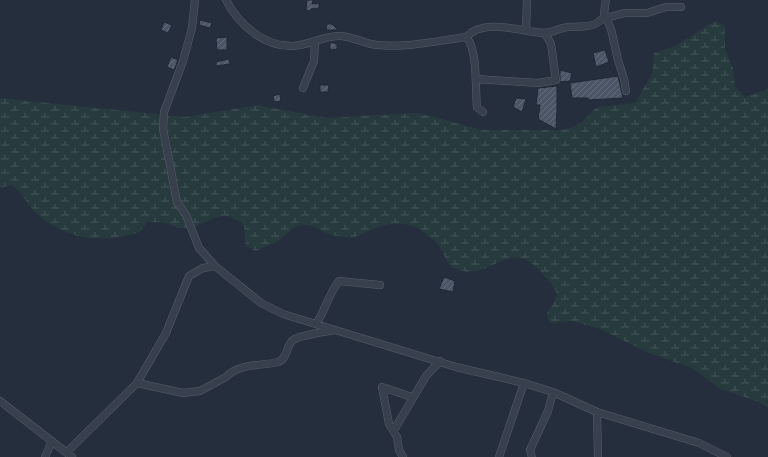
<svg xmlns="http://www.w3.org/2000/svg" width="768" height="457" font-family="'Sofia Sans Condensed',sans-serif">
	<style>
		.wetland { fill: url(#wetland-marsh) }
		.building { fill: url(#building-hatch); stroke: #202734 }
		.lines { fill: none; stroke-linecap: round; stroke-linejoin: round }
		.minor-casing { stroke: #575e6b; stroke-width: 8 }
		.minor { stroke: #39404d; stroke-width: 7 }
	</style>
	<defs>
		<pattern id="wetland-marsh" width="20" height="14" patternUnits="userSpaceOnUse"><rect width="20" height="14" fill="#273a3e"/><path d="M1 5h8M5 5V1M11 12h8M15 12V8" fill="none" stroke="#445558"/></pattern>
		<pattern id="building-hatch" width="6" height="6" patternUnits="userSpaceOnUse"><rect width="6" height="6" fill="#4b5566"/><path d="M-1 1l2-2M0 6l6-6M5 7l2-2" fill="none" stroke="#636c7a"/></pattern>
	</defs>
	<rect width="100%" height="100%" fill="#252e3d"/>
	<path class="wetland" d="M715,21L725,26V49L733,68L735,86L745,97L768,89V408L759,402L720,389L692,368L649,353L600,329L572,321L550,323L547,313L553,304L557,294C552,282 548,281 541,272C511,238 492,277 463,271C444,267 448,258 439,246C435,241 426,233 420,230C406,221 388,223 373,229C367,231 360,236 354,237C348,238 335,236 329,234C319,230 311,222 298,226C291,229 287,234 281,239C274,244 264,247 256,251L246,246L244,225C218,202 209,229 181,228C176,228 173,226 169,224C161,222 155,222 147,222L140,232C102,244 67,241 36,213C27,204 23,193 12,185L0,188V98L185,117L257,105L326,118L415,113L427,115L482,130H561C582,126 582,121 597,107L635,103L652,74L654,53L675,46Z"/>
	<path class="building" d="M307,0H313L312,4L319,3V8L311,9L310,11L306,10Z
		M200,20L212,23L210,28L199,25Z
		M164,22L172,25L168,33L161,30Z
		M327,24H332L338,30H326Z
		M227,37V50H217L216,38Z
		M330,42L337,44V49L330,50Z
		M605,50L609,62L596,67L593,53Z
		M171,57L178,60L174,70L167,67Z
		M229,59L230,64L216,66V62Z
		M560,70L572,73L570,81L560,82Z
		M618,76L623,98L588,100V98H572L570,83Z
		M320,85H329L328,92H320Z
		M557,86V110L556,129L538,119L540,105H536L538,88Z
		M280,94L281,101L274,102L273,96Z
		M516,98L526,99L522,112L513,107Z
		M444,277L455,281L453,292L439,289Z"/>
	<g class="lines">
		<g class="minor-casing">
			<path id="minor" d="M195,0L192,28L183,61L164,112L163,129L177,202L186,215L199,248L215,266L261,303L283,314L456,367L524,383L553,392L597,412L699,443L727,457
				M226,0C238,24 264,47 293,46C310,45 325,35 341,36C354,37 365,44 377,45C406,48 437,41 466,37C478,48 475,90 477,107L483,112
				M606,0L604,13L611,29L618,60L624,79L626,91
				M526,29L527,0
				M466,37C485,17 520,32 544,33C552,33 559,28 568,27C577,26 587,28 595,24C599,22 602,19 605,16L610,17L624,13H647L666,7H681
				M476,79L538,83L556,80L551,44L545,33
				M303,88L314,61L315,41
				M316,324C325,311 329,293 339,281L380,285
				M137,383L183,393L200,391L226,377C238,363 263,366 278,362C288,359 286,345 293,340C300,335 325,332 335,330
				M0,401L72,457
				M597,412L598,457
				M394,430L426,376L440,361
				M67,452L137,383L166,333L189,276L203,268L215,266
				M45,457L52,441
				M403,457L399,450L397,437L389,424L382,387L412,397
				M499,457L524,383
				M532,457L530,450L548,411L553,392"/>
		</g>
		<use href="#minor" class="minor"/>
	</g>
</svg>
